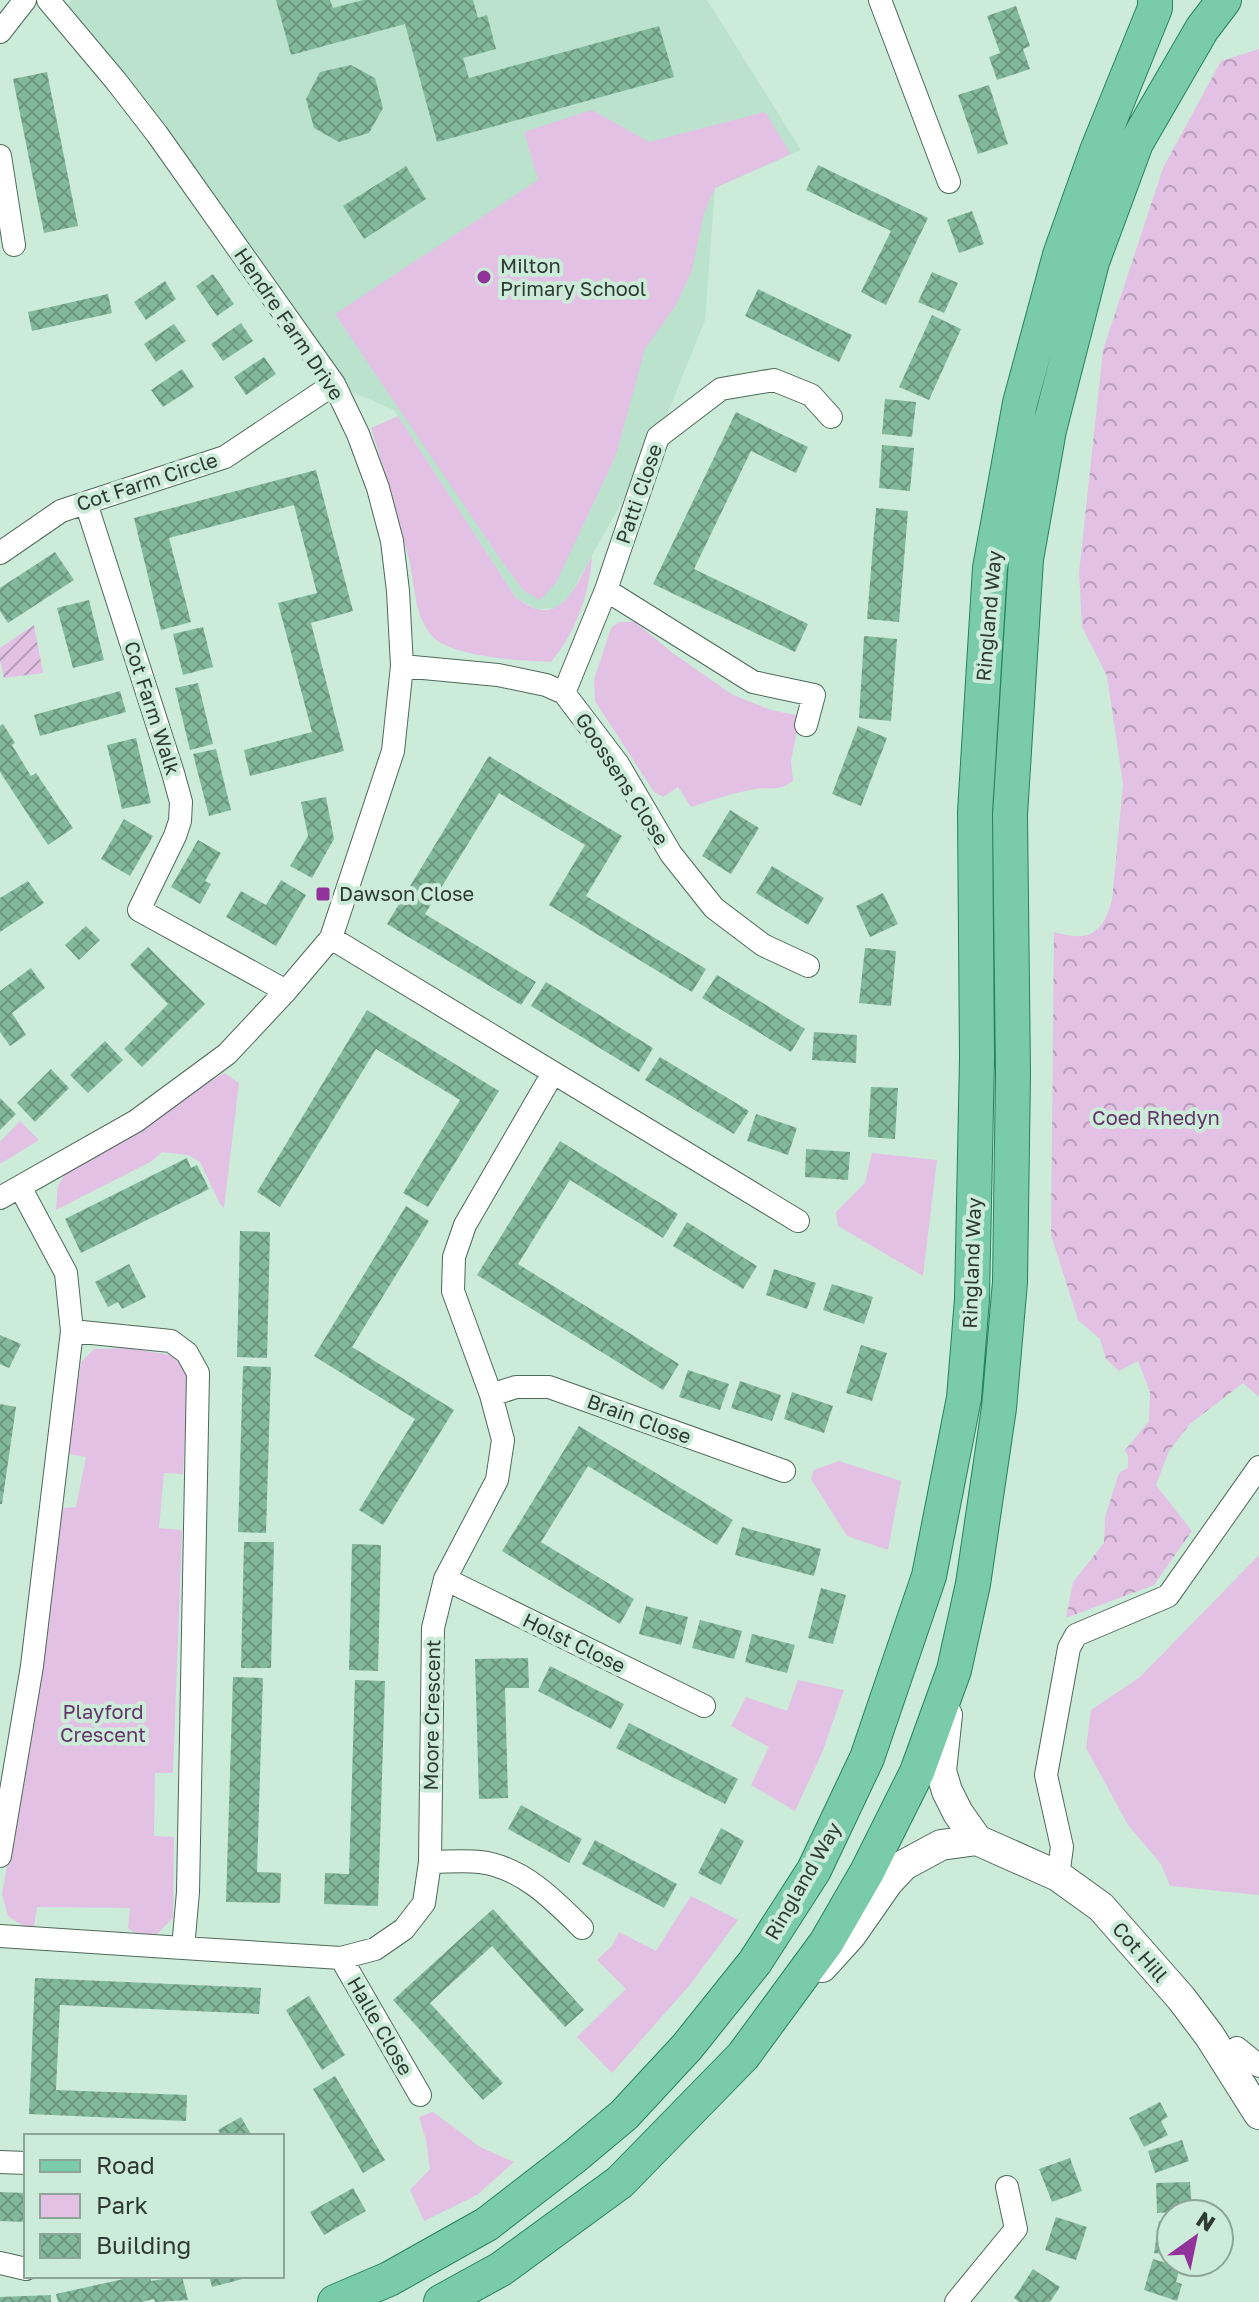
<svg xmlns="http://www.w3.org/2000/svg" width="1259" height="2302" font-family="'Golos Text',sans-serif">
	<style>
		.built { fill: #bbe2cc }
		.green { fill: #e2c1e5 }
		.forest { fill: url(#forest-crowns) }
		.garden { fill: url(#garden-furrows) }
		.building { fill: url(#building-cross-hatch) }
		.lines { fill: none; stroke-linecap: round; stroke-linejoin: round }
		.street-casing { stroke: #4e695a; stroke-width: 24 }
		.secondary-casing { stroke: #4e695a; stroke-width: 32 }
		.primary-casing { stroke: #26825b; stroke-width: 36 }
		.street { stroke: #fff; stroke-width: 22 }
		.secondary { stroke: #fff; stroke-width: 30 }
		.primary { stroke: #7acbaa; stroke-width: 34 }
		.poi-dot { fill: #92339c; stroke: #ccecd9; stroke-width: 3 }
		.labels { text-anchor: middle; stroke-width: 8; stroke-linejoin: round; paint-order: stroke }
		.poi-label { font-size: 20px; fill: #2e3a33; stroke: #ccecd9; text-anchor: start }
		.street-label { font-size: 20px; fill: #2e3a33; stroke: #ccecd9 }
		.park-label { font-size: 20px; fill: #633468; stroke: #ccecd9 }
	</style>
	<defs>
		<pattern id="forest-crowns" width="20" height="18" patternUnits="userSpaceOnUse" patternTransform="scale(2)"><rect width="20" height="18" fill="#e2c1e5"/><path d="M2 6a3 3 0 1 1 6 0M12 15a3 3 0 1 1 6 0" fill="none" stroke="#b89eba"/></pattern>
		<pattern id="garden-furrows" width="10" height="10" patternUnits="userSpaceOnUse" patternTransform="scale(2)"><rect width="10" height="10" fill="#e2c1e5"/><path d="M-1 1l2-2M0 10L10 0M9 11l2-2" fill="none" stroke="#b89eba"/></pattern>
		<pattern id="building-cross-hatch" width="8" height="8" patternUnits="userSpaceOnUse" patternTransform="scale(2)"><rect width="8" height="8" fill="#83b99b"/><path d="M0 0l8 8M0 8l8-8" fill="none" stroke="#6c977f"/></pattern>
	</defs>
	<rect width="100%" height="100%" fill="#ccecd9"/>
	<path class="built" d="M72,0H706L709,3L801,150L715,188L705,320L658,437L570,595L556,608L537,609L516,598L394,410L334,384L60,12Z"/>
	<path class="green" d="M592,110L649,142L765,112L791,154L715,188L704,213L692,270L676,305L645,349L616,455L556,583L540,600L524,591L503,563L335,314L538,180L524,132Z
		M398,416L516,598C522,601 528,606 534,608C565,620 580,577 592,556C590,593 575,634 551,662C523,661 451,657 432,636C414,616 415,584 409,559C397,515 385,472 371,428Z
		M619,622H635L674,654L733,695L771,710L800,716L791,761L793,781C775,793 774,786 755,789C733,793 712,800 691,807L678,787L663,797L654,792L595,701L594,680L611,628Z
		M224,1073L239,1083L224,1208L220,1204L200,1162L188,1155L162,1152L152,1161L56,1210L58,1186L67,1170Z
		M20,1121L39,1140L0,1164V1142Z
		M872,1153L937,1160L923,1276L838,1226L836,1212L865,1183Z
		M127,1348L170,1355L185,1368L187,1392L183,1474L164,1473L159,1528L182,1530L173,1773H155L154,1836L174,1837L173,1918L157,1934L137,1935L128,1928L130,1908L37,1907L34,1928L23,1926L8,1916L2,1894L37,1695L61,1508L76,1507L86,1457L68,1454L81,1362L94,1349Z
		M839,1461L901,1481L888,1550L847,1536L811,1479L814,1470Z
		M1259,1555V1895L1170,1886L1161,1864L1128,1825L1086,1748L1091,1710L1140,1677Z
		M798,1680L844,1690L822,1753L795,1811L751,1785L769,1747L731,1726L746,1697L787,1711Z
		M691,1896L738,1920L689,1986L612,2073L577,2037L626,1989L597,1960L612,1946L619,1932L656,1951Z
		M433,2112L480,2147L514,2162L477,2195L424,2221L410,2190L430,2169L426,2140L419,2117Z"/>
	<path class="forest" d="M1259,49V1397L1243,1383L1190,1424L1169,1451L1156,1485L1192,1531L1154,1585L1066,1618L1073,1582L1104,1543L1105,1517L1119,1473L1128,1468V1456L1125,1450L1149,1421L1150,1392L1138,1361L1119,1371L1106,1359L1100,1339L1078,1320L1051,1235L1054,932C1089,942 1102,935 1112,900L1123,784L1107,676L1082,627L1079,573L1103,350L1163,168L1221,61Z"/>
	<path class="garden" d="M34,625L43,673L4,678L0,661V648Z"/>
	<path class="building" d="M276,0H330L333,8L363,0H473L478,18L487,15L496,49L463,58L469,78L659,26L674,77L437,142L405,24L291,55Z
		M1016,6L1030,46L1023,49L1030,69L997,80L989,57L1000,53L987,16Z
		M351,65L375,78L383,108L369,133L339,142L314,128L306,99L320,72Z
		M47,72L78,226L44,233L13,79Z
		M989,85L1008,144L978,154L958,95Z
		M818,165L928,218L886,305L861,292L891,231L806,190Z
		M406,166L426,199L364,239L343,206Z
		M972,211L984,244L959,253L947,220Z
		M932,272L958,283L944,313L918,302Z
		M213,274L234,304L217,316L196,286Z
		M165,281L176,299L146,320L134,302Z
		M758,289L852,335L839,362L745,316Z
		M108,294L112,313L32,331L28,312Z
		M932,315L961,329L929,400L899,387Z
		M241,323L253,341L223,361L211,344Z
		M174,324L186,341L156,362L144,344Z
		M264,357L276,374L246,395L234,377Z
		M182,369L194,387L163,407L151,390Z
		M885,399L916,402L912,437L882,434Z
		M736,412L808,447L796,473L751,451L694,569L808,624L795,652L653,584Z
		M882,445L914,448L910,491L879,488Z
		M316,470L353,611L311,623L344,751L250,776L244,750L312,732L278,603L317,593L294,505L169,538L191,622L161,630L134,518Z
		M876,508L908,511L899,622L867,619Z
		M55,552L74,580L8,623L0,611V588Z
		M89,600L104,660L73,668L57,608Z
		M203,627L213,667L183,675L173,634Z
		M864,636L897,639L891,721L859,718Z
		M198,683L213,744L190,750L175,688Z
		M120,691L126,712L40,736L34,715Z
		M3,724L15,743L12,745L31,776L36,773L73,828L48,845L0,772V726Z
		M858,726L887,738L861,806L832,794Z
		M136,738L151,803L122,809L107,745Z
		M216,749L231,810L209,816L193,754Z
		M489,756L622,836L586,896L706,969L692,992L549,905L585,845L499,793L425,914L536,982L521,1005L387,924Z
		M326,797L334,839L312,878L290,866L308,836L301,802Z
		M730,810L759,828L731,874L702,856Z
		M124,819L153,836L130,876L101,859Z
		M198,840L221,853L205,881L211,884L200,904L171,887Z
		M772,866L824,898L808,925L756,893Z
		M281,880L306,895L276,946L226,917L241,891L266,905Z
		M28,881L44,903L0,932V898Z
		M883,893L898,924L870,937L856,906Z
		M86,926L100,940L79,960L65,945Z
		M148,947L205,1004L142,1067L124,1049L168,1004L130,965Z
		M865,948L896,951L891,1006L859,1003Z
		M31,968L45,988L12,1013L26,1035L10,1046L0,1032V991Z
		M717,975L805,1029L791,1052L702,998Z
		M546,982L653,1048L639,1072L531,1006Z
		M367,1010L499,1091L428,1207L403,1193L460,1100L376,1049L280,1207L257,1192Z
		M814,1032L857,1035L856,1063L812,1060Z
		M105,1041L123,1060L88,1093L70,1075Z
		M660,1057L749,1111L734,1134L645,1080Z
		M51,1069L69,1088L35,1122L17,1103Z
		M871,1087L898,1088L895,1139L868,1137Z
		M0,1098L16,1114L0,1130Z
		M756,1114L797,1128L788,1155L747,1141Z
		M560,1141L678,1214L663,1238L570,1180L518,1264L679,1364L663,1390L477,1275Z
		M806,1149L850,1152L848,1180L805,1177Z
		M187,1158L191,1168L197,1165L209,1189L81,1253L65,1219Z
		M406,1206L429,1221L352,1347L454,1410L383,1525L359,1510L415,1419L314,1356Z
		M687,1222L757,1266L743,1289L673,1246Z
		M240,1231L270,1232L267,1358L237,1357Z
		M129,1264L146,1297L122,1309L118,1302L108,1307L95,1282Z
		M774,1269L816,1283L807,1309L766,1295Z
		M832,1284L873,1297L864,1324L823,1310Z
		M0,1335L21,1344L9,1368L0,1364Z
		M861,1345L887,1353L872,1401L846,1393Z
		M243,1366L271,1367L266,1533L238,1532Z
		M688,1370L729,1384L720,1410L679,1397Z
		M740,1381L781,1395L772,1421L731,1408Z
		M792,1392L833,1406L824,1433L784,1419Z
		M0,1404L16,1407L2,1504H0Z
		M579,1426L733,1520L717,1545L588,1466L541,1542L634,1599L620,1624L502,1551Z
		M742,1527L821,1549L814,1576L735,1555Z
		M244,1542H274L271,1668H241Z
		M352,1544L381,1545L378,1671L349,1670Z
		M821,1588L846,1595L833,1644L808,1638Z
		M646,1606L688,1617L681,1645L639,1634Z
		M700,1620L742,1631L734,1659L692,1648Z
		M752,1634L795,1645L787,1673L745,1662Z
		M528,1658L529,1688H505L508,1798L479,1799L475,1659Z
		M550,1666L624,1704L611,1729L538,1691Z
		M233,1677L263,1678L257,1872L281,1873L280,1903L226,1902Z
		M355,1680L385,1681L378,1906L324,1904L325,1873L349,1874Z
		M629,1723L738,1779L725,1804L616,1748Z
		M521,1805L582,1839L569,1863L508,1829Z
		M721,1828L744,1841L721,1885L698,1873Z
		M595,1840L677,1884L664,1908L582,1864Z
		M493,1909L584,2010L565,2027L492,1946L430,2003L503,2083L483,2100L393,2000Z
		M35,1978L261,1988L259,2014L60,2005L56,2090L187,2095L186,2121L29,2114Z
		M309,1996L345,2055L322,2070L286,2010Z
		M335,2076L385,2160L363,2173L313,2089Z
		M1160,2102L1168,2117L1161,2121L1168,2135L1144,2147L1129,2118Z
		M241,2117L252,2136H222L218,2130Z
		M1182,2140L1189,2161L1155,2173L1148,2151Z
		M1070,2158L1082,2191L1052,2202L1039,2169Z
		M1190,2182L1192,2211L1157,2213L1156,2183Z
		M353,2188L366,2211L324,2235L310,2212Z
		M0,2192L26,2193V2222L0,2221Z
		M1056,2217L1087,2227L1076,2260L1045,2250Z
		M1159,2221L1171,2223V2255L1154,2253Z
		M1153,2259L1180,2267L1176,2282L1182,2284L1177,2301L1144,2290Z
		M1033,2269L1060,2287L1050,2302H1019L1014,2298Z
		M137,2276H150L151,2281L182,2276L188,2300L155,2302L154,2299L141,2302H58L56,2294Z
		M209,2276H250V2277L212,2287Z
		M51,2295V2302H0V2297Z"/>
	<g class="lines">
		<g class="street-casing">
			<path id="street" d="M880,0L949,182
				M0,32L25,0
				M0,156L14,245
				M86,503L173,773L181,802L180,821L175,836L139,910L286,991
				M0,553L61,511L225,457L334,384
				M606,590L753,682L814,695L806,725
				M402,666L498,675L546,685L564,693L618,764L671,854L714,908L763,945L808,966
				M564,693L606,590L658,437L721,389L774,380L811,395L831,417
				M331,938L798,1221
				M0,1198L136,1121L227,1054L286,991L331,938L393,751L402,666L398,591L392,541L378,488L358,434L334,384L157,134L116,81L48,0
				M491,1395L516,1387H549L784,1471
				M445,1579L704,1706
				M0,1856L32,1666L72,1331L66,1273L20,1187
				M430,1862C446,1862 464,1860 480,1862C522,1867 554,1900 582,1928
				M1058,1876L1062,1847L1046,1775L1069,1648L1076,1635L1168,1596L1259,1467
				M0,1936L183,1948L188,1892L198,1373L187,1353L171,1341L72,1331
				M183,1948L341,1958L375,1949L404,1929L424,1903L430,1862L433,1628L445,1579L497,1480L503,1440L491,1395L453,1291L454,1257L465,1225L553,1073
				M341,1958L420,2095
				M1237,2048L1259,2066
				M0,2162L26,2163
				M0,2263L26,2269
				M956,2302L1016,2229L1007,2187"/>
		</g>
		<g class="secondary-casing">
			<path id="secondary" d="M947,1715L941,1771L947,1791L958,1813L977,1840L1058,1876L1101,1907L1181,1998L1209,2035L1259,2114
				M822,1967L851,1935L888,1882L904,1865L941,1845L977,1840"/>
		</g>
		<g class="primary-casing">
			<path id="primary" d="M335,2302L389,2279L487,2224L575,2156L624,2115L687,2047L755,1962L814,1870L867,1758L929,1576L964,1398L972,1299L977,1058L975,812L990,568L1020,403L1060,255L1097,151L1155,8V0
				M441,2302L501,2269L620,2182L743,2056L826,1943L867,1872L917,1772L954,1670L973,1584L999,1408L1010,1282L1013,1074L1010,815L1026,559L1049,430L1092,262L1136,143L1202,29L1224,0"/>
		</g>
		<use href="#street" class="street"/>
		<use href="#secondary" class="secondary"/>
		<use href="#primary" class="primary"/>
	</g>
	<g class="poi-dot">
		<circle cx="484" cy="277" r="8"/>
		<rect x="315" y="886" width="16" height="16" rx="4"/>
	</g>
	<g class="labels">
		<g class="poi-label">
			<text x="500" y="273">Milton<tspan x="500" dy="23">Primary School</tspan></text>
			<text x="339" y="901">Dawson Close</text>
		</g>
		<g class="street-label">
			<text transform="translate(289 324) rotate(56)" y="7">Hendre Farm Drive</text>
			<text transform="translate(147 482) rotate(-18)" y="7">Cot Farm Circle</text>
			<text transform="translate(639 494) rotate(-71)" y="7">Patti Close</text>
			<text transform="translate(989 616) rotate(-85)" y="7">Ringland Way</text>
			<text transform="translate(152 708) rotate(72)" y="7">Cot Farm Walk</text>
			<text transform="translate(622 779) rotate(57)" y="7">Goossens Close</text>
			<text transform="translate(972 1263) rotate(-88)" y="7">Ringland Way</text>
			<text transform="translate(639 1419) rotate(20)" y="7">Brain Close</text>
			<text transform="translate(574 1643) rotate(26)" y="7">Holst Close</text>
			<text transform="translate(432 1715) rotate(-89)" y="7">Moore Crescent</text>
			<text transform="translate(803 1881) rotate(-60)" y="7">Ringland Way</text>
			<text transform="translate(1140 1952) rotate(49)" y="7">Cot Hill</text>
			<text transform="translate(380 2026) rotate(60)" y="7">Halle Close</text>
		</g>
		<g class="park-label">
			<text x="1156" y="1125">Coed Rhedyn</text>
			<text x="103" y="1719">Playford<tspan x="103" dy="23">Crescent</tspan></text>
		</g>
	</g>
	<rect x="24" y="2134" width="260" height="144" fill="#ccecd9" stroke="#8da597" stroke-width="2"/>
	<rect x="40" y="2160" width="40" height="12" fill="#7acbaa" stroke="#8da597" stroke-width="2"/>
	<text x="96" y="2174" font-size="24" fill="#2e3a33">Road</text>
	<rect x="40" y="2194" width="40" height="24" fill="#e2c1e5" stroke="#8da597" stroke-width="2"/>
	<text x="96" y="2214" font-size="24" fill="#2e3a33">Park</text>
	<rect x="40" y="2234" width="40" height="24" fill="url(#building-cross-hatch)" stroke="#8da597" stroke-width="2"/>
	<text x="96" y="2254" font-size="24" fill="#2e3a33">Building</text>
	<g transform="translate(1195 2238) rotate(33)"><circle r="38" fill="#ccecd9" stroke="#8da597" stroke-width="2"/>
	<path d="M0-6L14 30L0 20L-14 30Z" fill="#92339c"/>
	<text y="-12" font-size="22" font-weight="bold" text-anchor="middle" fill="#2e3a33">N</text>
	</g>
</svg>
